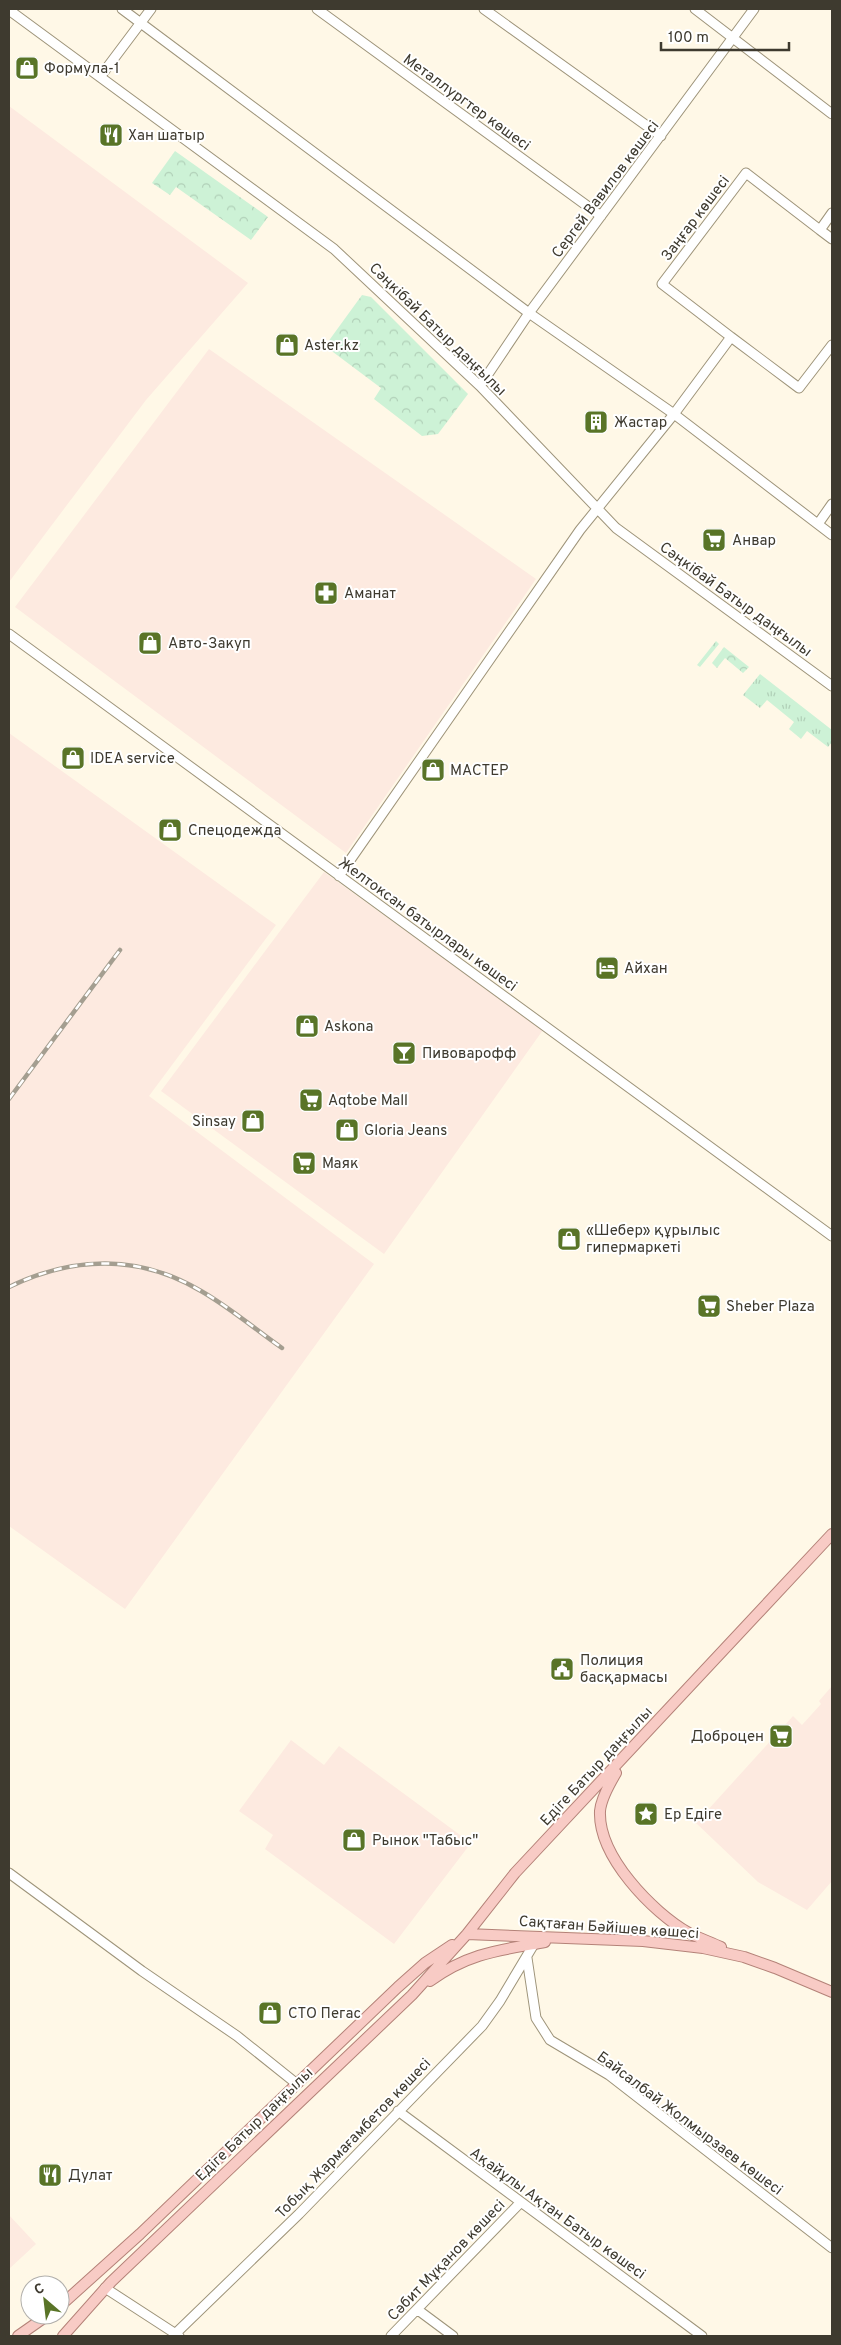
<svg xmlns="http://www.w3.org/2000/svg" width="841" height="2345" font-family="Overpass,sans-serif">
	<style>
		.commercial { fill: #fdeae0 }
		.grass { fill: url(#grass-tufts) }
		.forest { fill: url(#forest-crowns) }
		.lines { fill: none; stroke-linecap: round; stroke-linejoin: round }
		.minor-casing { stroke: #9e947a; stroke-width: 11 }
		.major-casing { stroke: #b48278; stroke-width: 12 }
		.minor { stroke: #fff; stroke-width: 9 }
		.major { stroke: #f8cbc5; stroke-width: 10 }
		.rail-casing { stroke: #a49e90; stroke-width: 4.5 }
		.rail { stroke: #fff; stroke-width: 2.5; stroke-dasharray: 8; stroke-linecap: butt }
		.labels { text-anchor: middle; stroke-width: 4; stroke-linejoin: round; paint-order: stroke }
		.poi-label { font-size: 15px; fill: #3e3a2f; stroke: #fff; text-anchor: start }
		.street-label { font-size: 15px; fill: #3e3a2f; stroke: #fff }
	</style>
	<defs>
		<pattern id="grass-tufts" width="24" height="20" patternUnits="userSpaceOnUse" patternTransform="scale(1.25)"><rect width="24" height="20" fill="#cdf2d6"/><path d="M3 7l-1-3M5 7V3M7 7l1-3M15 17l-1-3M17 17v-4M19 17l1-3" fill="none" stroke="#b1d0b8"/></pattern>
		<pattern id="forest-crowns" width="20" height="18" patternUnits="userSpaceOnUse" patternTransform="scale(1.25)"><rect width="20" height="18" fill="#cdf2d6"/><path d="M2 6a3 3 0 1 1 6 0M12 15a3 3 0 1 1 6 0" fill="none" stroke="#b1d0b8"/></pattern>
	</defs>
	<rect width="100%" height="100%" fill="#fff8e7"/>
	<path class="commercial" d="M9,106L248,283L146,400L9,582Z
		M209,349L536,579L346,853L15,607Z
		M9,733L276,925L149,1096L374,1264L125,1609L9,1526Z
		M324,872L543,1030L384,1254L161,1091Z
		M832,1686V1881L807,1910L758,1882L696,1823L793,1716L802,1725L821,1704L819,1701Z
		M291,1740L324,1765L339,1746L471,1843L394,1944L265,1849L273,1835L239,1811Z
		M9,2215L36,2244L9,2269Z"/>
	<path class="grass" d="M716,641L719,644L700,667L697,665Z
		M760,674L832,730V742L828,747L807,731L801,739L789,729L794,722L767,700L760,708L743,695Z"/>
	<path class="forest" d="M175,151L268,217L251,240L176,187L170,195L152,183Z
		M362,295L371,297L468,394L438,434L422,436L374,399L381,388L325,346Z
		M724,647L749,667L743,673L725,658L717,668L712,663Z"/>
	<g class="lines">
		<g class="minor-casing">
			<path id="minor" d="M122,9L529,313L674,414L832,535
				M317,9L601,216
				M484,9L661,136
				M695,9L832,114
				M9,10L334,249L480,386L616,528L832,686
				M100,77L151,9
				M832,213L820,230L832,239
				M731,337L799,388L832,345
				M480,386L529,313L754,9
				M818,524L832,504
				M9,634L832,1236
				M339,876L580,530L674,414L731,337L662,284L746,173L820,230
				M9,1873L142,1971L237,2036L297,2084
				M527,1958L536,2018L550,2040L609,2075L832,2248
				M398,2111L702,2336
				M105,2288L179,2336
				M418,2310L453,2336
				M173,2336L299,2214L482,2026L500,2001L534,1944
				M391,2336L520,2203"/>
		</g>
		<g class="major-casing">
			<path id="major" d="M616,1773C610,1783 601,1799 600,1811C598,1856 652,1912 689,1933C699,1938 710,1942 721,1947
				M467,1934L643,1941L703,1948L744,1957L775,1968L832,1992
				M430,1981C468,1953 500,1950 545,1942
				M60,2306L140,2234L398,1987L425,1963L452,1945
				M18,2336L48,2315
				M63,2336L111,2282L412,1995L467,1934L515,1873L832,1534"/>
		</g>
		<use href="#minor" class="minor"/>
		<use href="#major" class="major"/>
		<g class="rail-casing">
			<path id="rail" d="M9,1099L120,950
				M9,1287C73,1256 139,1254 201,1291C229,1307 255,1329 282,1348"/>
		</g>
		<use href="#rail" class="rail"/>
	</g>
	<defs>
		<g id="shop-square" transform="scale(1.25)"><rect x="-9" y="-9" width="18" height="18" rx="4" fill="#597427" stroke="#fff"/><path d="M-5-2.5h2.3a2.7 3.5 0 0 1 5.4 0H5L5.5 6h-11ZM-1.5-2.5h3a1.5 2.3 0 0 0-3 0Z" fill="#fff"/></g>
		<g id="restaurant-square" transform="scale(1.25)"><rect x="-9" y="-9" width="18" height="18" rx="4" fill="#597427" stroke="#fff"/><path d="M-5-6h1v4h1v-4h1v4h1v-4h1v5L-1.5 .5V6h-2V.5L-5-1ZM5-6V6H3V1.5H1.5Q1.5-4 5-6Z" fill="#fff"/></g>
		<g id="building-square" transform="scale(1.25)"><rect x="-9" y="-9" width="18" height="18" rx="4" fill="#597427" stroke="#fff"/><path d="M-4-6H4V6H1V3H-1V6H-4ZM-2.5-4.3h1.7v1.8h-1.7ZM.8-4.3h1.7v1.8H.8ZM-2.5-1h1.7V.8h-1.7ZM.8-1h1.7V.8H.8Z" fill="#fff"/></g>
		<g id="supermarket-square" transform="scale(1.25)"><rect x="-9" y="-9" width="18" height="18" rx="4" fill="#597427" stroke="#fff"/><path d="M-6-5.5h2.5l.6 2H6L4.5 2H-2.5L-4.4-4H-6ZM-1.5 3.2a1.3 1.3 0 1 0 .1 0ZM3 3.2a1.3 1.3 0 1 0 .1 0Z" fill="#fff"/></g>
		<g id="pharmacy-square" transform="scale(1.25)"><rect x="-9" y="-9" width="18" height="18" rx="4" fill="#597427" stroke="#fff"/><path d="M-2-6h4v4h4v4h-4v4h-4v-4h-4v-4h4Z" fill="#fff"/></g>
		<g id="hotel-square" transform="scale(1.25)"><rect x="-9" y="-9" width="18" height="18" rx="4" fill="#597427" stroke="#fff"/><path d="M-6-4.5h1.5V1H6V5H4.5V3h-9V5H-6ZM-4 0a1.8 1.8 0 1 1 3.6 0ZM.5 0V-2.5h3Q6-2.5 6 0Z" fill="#fff"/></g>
		<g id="bar-square" transform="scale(1.25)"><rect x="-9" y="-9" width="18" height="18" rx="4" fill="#597427" stroke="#fff"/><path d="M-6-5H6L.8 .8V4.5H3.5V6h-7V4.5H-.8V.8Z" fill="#fff"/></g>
		<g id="civic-square" transform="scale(1.25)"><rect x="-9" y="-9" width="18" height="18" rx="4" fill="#597427" stroke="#fff"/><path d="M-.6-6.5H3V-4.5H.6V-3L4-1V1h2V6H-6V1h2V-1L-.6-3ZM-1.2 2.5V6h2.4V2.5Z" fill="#fff"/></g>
		<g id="sight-square" transform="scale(1.25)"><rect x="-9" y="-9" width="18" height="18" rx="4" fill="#597427" stroke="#fff"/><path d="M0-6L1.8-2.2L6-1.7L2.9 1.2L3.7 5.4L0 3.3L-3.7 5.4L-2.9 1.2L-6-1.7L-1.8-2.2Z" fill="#fff"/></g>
	</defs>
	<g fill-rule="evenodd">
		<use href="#shop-square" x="27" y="68"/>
		<use href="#restaurant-square" x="111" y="135"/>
		<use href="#shop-square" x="287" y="345"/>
		<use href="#building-square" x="596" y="422"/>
		<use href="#supermarket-square" x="714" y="540"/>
		<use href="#pharmacy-square" x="326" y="593"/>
		<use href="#shop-square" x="150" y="643"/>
		<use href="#shop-square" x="73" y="758"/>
		<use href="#shop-square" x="433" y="770"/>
		<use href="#shop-square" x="170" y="830"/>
		<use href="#hotel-square" x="607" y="968"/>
		<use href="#shop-square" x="307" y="1026"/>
		<use href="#bar-square" x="404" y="1053"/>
		<use href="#supermarket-square" x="311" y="1100"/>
		<use href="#shop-square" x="253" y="1121"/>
		<use href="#shop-square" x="347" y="1130"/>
		<use href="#supermarket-square" x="304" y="1163"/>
		<use href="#shop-square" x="569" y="1239"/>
		<use href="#supermarket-square" x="709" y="1306"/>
		<use href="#civic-square" x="562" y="1669"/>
		<use href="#supermarket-square" x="781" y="1736"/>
		<use href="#sight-square" x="646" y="1814"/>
		<use href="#shop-square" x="354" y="1840"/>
		<use href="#shop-square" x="270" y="2013"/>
		<use href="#restaurant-square" x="50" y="2175"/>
	</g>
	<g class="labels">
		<g class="poi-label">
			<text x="44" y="73">Формула-1</text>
			<text x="128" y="140">Хан шатыр</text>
			<text x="304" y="350">Aster.kz</text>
			<text x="614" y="427">Жастар</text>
			<text x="732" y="545">Анвар</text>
			<text x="344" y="598">Аманат</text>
			<text x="168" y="648">Авто-Закуп</text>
			<text x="90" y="763">IDEA service</text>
			<text x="450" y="775">МАСТЕР</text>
			<text x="188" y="835">Спецодежда</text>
			<text x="624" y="973">Айхан</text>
			<text x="324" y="1031">Askona</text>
			<text x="422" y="1058">Пивоварофф</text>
			<text x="328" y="1105">Aqtobe Mall</text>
			<text x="236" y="1126" text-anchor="end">Sinsay</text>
			<text x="364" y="1135">Gloria Jeans</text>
			<text x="322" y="1168">Маяк</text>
			<text x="586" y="1235">«Шебер» құрылыс<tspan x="586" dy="17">гипермаркеті</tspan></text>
			<text x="726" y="1311">Sheber Plaza</text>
			<text x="580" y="1665">Полиция<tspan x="580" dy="17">басқармасы</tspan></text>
			<text x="764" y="1741" text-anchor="end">Доброцен</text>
			<text x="664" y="1819">Ер Едіге</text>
			<text x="372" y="1845">Рынок "Табыс"</text>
			<text x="288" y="2018">СТО Пегас</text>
			<text x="68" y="2180">Дулат</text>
		</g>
		<g class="street-label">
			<text transform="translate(467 102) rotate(36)" y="5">Металлургтер көшесі</text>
			<text transform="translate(605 189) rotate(-53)" y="5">Сергей Вавилов көшесі</text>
			<text transform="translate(695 218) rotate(-53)" y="5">Заңғар көшесі</text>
			<text transform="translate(438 329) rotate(44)" y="5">Сәңкібай Батыр даңғылы</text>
			<text transform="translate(736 599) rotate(36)" y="5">Сәңкібай Батыр даңғылы</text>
			<text transform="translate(428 924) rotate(36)" y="5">Желтоксан батырлары көшесі</text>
			<text transform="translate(596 1766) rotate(-47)" y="5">Едіге Батыр даңғылы</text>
			<text transform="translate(609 1927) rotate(4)" y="5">Сақтаған Бәйішев көшесі</text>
			<text transform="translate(690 2123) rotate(37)" y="5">Байсалбай Жолмырзаев көшесі</text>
			<text transform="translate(254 2124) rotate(-44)" y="5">Едіге Батыр даңғылы</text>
			<text transform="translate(353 2138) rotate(-46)" y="5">Тобық Жармағамбетов көшесі</text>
			<text transform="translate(558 2213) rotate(36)" y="5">Ақайұлы Ақтан Батыр көшесі</text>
			<text transform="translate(446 2260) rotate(-46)" y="5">Сәбит Мұқанов көшесі</text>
		</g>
	</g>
	<rect width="841" height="2345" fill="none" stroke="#3e3a2f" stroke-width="20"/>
	<g transform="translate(45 2300) rotate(332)"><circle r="24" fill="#ffffff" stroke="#b2b0ac"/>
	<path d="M0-4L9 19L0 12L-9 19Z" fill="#597427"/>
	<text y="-8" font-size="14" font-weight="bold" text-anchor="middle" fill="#3e3a2f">С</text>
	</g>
	<path d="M661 42v8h128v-8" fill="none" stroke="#3e3a2f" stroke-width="2.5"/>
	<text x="668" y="42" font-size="15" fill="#3e3a2f" stroke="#ffffff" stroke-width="4" paint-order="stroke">100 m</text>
</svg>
